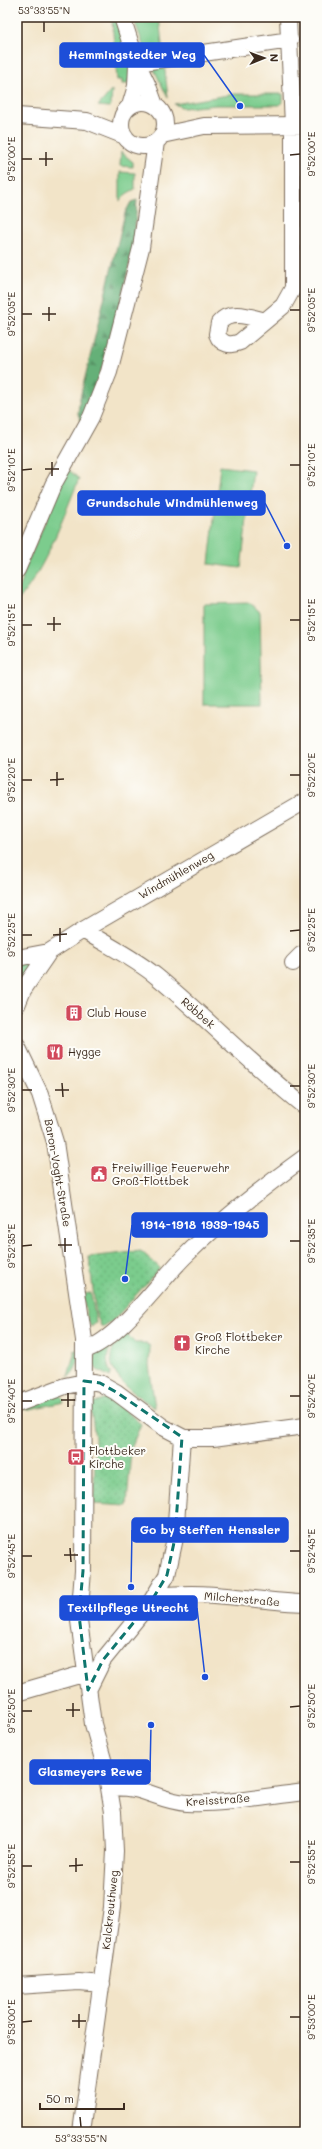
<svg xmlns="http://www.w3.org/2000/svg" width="322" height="2149" font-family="Mali,sans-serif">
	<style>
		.green { fill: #7ccc8d; stroke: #5c7b56 }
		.forest { fill: url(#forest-firs); stroke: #506d4b }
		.park { fill: url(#park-dots); stroke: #5c7b56 }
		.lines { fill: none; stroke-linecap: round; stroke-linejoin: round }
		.minor-casing { stroke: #7b6b5a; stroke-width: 18 }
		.minor { stroke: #fff; stroke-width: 16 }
		.marked { fill: none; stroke: #0f766e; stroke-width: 3; stroke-dasharray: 8 5; stroke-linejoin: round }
		.ticks { fill: none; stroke: #3b2a1e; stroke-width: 1.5 }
		.labels { text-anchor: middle; stroke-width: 4; stroke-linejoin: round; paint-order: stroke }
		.street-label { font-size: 11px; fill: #3b2a1e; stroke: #fdfcf7 }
		.poi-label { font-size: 11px; fill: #3b2a1e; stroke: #fdfcf7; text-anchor: start }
		.leader { fill: none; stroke: #1d4ed8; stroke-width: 1.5 }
		.callout-dot { fill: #1d4ed8; stroke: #fdfcf7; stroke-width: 1.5 }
		.callout { fill: #1d4ed8; stroke: #1d4ed8; stroke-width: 1.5 }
		.callout-label { font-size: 12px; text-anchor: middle; font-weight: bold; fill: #fff }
		.neatline { fill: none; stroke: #3b2a1e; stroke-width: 1.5 }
		.ticks-label { font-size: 10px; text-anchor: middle; fill: #3b2a1e }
	</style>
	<defs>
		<pattern id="forest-firs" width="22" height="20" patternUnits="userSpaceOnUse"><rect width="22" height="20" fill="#65b078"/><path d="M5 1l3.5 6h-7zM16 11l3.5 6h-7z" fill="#548f62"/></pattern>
		<pattern id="park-dots" width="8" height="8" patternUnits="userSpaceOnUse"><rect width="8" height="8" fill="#7ccc8d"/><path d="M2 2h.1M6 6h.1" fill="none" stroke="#6caf79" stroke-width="1.8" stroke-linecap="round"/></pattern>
	</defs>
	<rect width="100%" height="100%" fill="#fdfcf7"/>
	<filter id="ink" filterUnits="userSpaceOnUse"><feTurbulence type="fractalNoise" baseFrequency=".025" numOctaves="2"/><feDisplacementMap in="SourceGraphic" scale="8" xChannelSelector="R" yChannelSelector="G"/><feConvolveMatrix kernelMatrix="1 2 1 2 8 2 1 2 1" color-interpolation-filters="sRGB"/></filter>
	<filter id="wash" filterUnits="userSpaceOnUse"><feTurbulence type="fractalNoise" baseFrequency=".012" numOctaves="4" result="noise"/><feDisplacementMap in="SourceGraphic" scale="16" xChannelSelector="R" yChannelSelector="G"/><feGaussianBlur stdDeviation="0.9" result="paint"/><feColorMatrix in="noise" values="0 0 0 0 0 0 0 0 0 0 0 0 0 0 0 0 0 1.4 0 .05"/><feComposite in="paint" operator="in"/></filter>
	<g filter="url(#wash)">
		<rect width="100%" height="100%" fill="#f2e4c8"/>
		<path class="green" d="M133,17H159L168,98L147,55Z
			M112,21H116L132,66V80H128V84H122V80H117Z
			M112,90L111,105L109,107L98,106Z
			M234,94H283V100L280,105H216L184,108L174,104Z
			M121,152L133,162V167L120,166Z
			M120,172L135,173V189L126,194L120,201Z
			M220,466L253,470L241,568L209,564Z
			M67,471H70L79,479C61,522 47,566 17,602V594L23,579L21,578Z
			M250,603L260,612L262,704H204V604Z
			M38,960L17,991V964Z
			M91,1293L96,1323L91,1327L88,1321L82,1294Z
			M126,1334L135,1343H147L150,1347L149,1365L155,1408C139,1397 104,1375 112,1351C114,1344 121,1339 126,1334Z
			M110,1343L112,1345C106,1354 106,1364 111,1373L110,1377L97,1370L93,1363L95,1352Z
			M75,1350H79C78,1361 77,1371 68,1377Z
			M60,1393L64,1402L25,1410L24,1409Z"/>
		<path class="forest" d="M137,200L134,244L111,345L81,422L78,414L79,402L125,213L131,202Z"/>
		<path class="park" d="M141,1251L160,1268L112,1322L104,1327L101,1326L96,1314L89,1257Z
			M106,1398H111L141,1424L131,1448L127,1506L94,1504L95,1438L90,1404Z"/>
	</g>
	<g filter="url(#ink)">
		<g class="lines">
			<g class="minor-casing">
				<path id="minor" d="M122,17L137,63L148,86L155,105
					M137,63L290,40
					M121 124a22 22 0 1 1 44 0a22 22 0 1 1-44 0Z
					M130,106L136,86L137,65
					M17,116L87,121L125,136
					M162,135L204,126L305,125
					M265,321C250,317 230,309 219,323L217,334C221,345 231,346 240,342L283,306L293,288V125L288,17
					M17,570L53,485L91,417L109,372L141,248L156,142
					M83,930C107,945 134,958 156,976C207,1018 253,1066 305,1107
					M17,958L49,952L83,930L305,801
					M293,963L301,955L305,953
					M17,1005L23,990L49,952
					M17,1046L40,1094L55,1142L84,1340L83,1571L79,1621L93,1724L106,1770L113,1812L115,1851L112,1907L81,2132
					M85,1350C120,1338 157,1284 184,1257C221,1220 262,1188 305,1157
					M17,1404L65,1386L89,1381L100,1383L116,1392L163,1427L184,1438H213L305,1426
					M155,1597C203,1588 257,1602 305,1603
					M89,1688L103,1660L152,1600L167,1575L175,1538L182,1437
					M17,1693L86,1673
					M110,1788C142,1784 157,1801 187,1803C223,1805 268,1796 305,1792
					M17,1986L79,1982L102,1984"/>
			</g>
			<use href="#minor" class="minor"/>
		</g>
	</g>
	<path class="marked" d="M84,1381L100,1383L116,1392L182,1437L175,1538L167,1575L152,1600L103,1660L88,1690L79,1615L83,1571Z"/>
	<path class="ticks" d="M44,22V32M46,152V166M290,155L300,154M22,159H32M39,159H53M49,307V321M290,310H300M22,314H32M42,314H56M52,462V476M290,465H300M45,469H59M22,470L32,469M54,617V631M290,620H300M47,624H61M22,625H32M57,772V786M290,775H300M22,780H32M50,780L64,779M60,928V942M290,931L300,930M22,935H32M53,935L67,934M62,1083L63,1097M290,1086H300M22,1090H32M55,1090H69M65,1238V1252M290,1241H300M58,1245H72M22,1246L32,1245M68,1393V1407M290,1396H300M61,1400H75M22,1401H32M70,1548L71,1562M290,1551H300M64,1555H78M22,1556H32M73,1703V1717M290,1707L300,1706M66,1710H80M22,1711H32M76,1858V1872M290,1862H300M22,1866H32M69,1866L83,1865M79,2014V2028M290,2017H300M72,2021H86M22,2022L32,2021M80,2117L81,2127"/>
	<defs>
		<g id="building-square" transform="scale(0.9)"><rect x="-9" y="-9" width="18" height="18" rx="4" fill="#d1495b" stroke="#fdfcf7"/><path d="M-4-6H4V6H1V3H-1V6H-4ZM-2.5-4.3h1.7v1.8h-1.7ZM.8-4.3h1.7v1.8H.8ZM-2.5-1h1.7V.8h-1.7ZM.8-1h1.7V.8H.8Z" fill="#fff"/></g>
		<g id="restaurant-square" transform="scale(0.9)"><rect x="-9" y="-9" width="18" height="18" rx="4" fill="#d1495b" stroke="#fdfcf7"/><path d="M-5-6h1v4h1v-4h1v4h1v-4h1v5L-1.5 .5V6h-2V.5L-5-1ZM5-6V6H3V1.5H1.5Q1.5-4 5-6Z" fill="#fff"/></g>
		<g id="civic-square" transform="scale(0.9)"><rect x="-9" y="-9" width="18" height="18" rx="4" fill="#d1495b" stroke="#fdfcf7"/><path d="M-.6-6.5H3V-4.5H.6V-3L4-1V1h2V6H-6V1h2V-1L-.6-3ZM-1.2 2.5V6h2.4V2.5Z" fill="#fff"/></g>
		<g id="church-square" transform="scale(0.9)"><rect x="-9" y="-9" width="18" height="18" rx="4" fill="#d1495b" stroke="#fdfcf7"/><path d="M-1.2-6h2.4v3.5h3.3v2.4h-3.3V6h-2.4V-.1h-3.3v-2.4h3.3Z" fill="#fff"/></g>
		<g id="bus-square" transform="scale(0.9)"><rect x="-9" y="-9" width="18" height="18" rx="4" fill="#d1495b" stroke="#fdfcf7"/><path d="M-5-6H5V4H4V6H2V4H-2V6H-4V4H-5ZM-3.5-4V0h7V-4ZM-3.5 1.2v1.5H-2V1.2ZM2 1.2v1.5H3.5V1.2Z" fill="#fff"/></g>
	</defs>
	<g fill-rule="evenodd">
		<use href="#building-square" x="74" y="1013"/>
		<use href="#restaurant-square" x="55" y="1052"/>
		<use href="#civic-square" x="99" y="1174"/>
		<use href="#church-square" x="182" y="1343"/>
		<use href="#bus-square" x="76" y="1457"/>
	</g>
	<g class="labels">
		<g class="street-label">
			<text transform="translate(176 875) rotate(-30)" y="4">Windmühlenweg</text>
			<text transform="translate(198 1013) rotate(41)" y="4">Röbbek</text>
			<text transform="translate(58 1173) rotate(80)" y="4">Baron-Voght-Straße</text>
			<text transform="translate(242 1599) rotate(5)" y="4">Milcherstraße</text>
			<text transform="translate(218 1800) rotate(-4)" y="4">Kreisstraße</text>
			<text transform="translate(110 1910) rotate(-84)" y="4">Kalckreuthweg</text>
		</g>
		<g class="poi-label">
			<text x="87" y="1017">Club House</text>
			<text x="68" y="1056">Hygge</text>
			<text x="112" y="1172">Freiwillige Feuerwehr<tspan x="112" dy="13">Groß-Flottbek</tspan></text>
			<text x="195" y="1341">Groß Flottbeker<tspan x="195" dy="13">Kirche</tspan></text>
			<text x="89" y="1455">Flottbeker<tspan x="89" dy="13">Kirche</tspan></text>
		</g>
	</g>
	<path class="leader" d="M240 106L204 55M287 546L265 503M125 1279L132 1225M131 1587L132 1530M205 1677L197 1608M151 1725L150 1772"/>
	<g class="callout-dot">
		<circle cx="240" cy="106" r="4"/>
		<circle cx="287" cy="546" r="4"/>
		<circle cx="125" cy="1279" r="4"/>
		<circle cx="131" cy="1587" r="4"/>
		<circle cx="205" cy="1677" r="4"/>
		<circle cx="151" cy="1725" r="4"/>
	</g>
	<g class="callout">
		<rect x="60" y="43" width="144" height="24" rx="4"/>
		<rect x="78" y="491" width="187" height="24" rx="4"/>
		<rect x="132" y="1213" width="135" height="24" rx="4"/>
		<rect x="132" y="1518" width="156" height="24" rx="4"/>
		<rect x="60" y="1596" width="137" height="24" rx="4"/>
		<rect x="30" y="1760" width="120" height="24" rx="4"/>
	</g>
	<g class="callout-label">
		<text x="132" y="59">Hemmingstedter Weg</text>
		<text x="172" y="507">Grundschule Windmühlenweg</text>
		<text x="200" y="1229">1914-1918 1939-1945</text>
		<text x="210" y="1534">Go by Steffen Henssler</text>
		<text x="128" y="1612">Textilpflege Utrecht</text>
		<text x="90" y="1776">Glasmeyers Rewe</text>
	</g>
	<rect width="322" height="2149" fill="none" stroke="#fdfcf7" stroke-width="44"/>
	<g transform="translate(264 58) rotate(89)" stroke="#fdfcf7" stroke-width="3" paint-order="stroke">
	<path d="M0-3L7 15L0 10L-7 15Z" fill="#3b2a1e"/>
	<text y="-6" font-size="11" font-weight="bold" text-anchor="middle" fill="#3b2a1e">N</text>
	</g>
	<path d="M40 2103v6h84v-6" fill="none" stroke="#3b2a1e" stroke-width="2"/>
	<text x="46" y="2103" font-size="12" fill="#3b2a1e" stroke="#fdfcf7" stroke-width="3" paint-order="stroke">50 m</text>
	<rect x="22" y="22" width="278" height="2105" class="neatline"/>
	<g class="ticks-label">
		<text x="44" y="14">53°33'55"N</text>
		<text transform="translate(311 154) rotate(-90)" y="4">9°52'00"E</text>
		<text transform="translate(11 159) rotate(-90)" y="4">9°52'00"E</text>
		<text transform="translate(311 310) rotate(-90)" y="4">9°52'05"E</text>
		<text transform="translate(11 314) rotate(-90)" y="4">9°52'05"E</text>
		<text transform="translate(311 465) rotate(-90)" y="4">9°52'10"E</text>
		<text transform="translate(11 470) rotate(-90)" y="4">9°52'10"E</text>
		<text transform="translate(311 620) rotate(-90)" y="4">9°52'15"E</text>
		<text transform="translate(11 625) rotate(-90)" y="4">9°52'15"E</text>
		<text transform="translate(311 775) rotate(-90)" y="4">9°52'20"E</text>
		<text transform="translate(11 780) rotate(-90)" y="4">9°52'20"E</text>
		<text transform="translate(311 930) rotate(-90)" y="4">9°52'25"E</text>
		<text transform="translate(11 935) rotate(-90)" y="4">9°52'25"E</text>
		<text transform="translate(311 1086) rotate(-90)" y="4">9°52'30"E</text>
		<text transform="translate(11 1090) rotate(-90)" y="4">9°52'30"E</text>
		<text transform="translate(311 1241) rotate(-90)" y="4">9°52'35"E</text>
		<text transform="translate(11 1246) rotate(-90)" y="4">9°52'35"E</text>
		<text transform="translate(311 1396) rotate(-90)" y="4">9°52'40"E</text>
		<text transform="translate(11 1401) rotate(-90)" y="4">9°52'40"E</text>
		<text transform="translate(311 1551) rotate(-90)" y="4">9°52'45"E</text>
		<text transform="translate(11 1556) rotate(-90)" y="4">9°52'45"E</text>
		<text transform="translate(311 1706) rotate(-90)" y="4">9°52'50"E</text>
		<text transform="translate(11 1711) rotate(-90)" y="4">9°52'50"E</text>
		<text transform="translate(311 1862) rotate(-90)" y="4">9°52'55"E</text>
		<text transform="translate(11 1866) rotate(-90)" y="4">9°52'55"E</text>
		<text transform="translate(311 2017) rotate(-90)" y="4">9°53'00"E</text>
		<text transform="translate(11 2022) rotate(-90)" y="4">9°53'00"E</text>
		<text x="81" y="2142">53°33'55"N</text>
	</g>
</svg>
